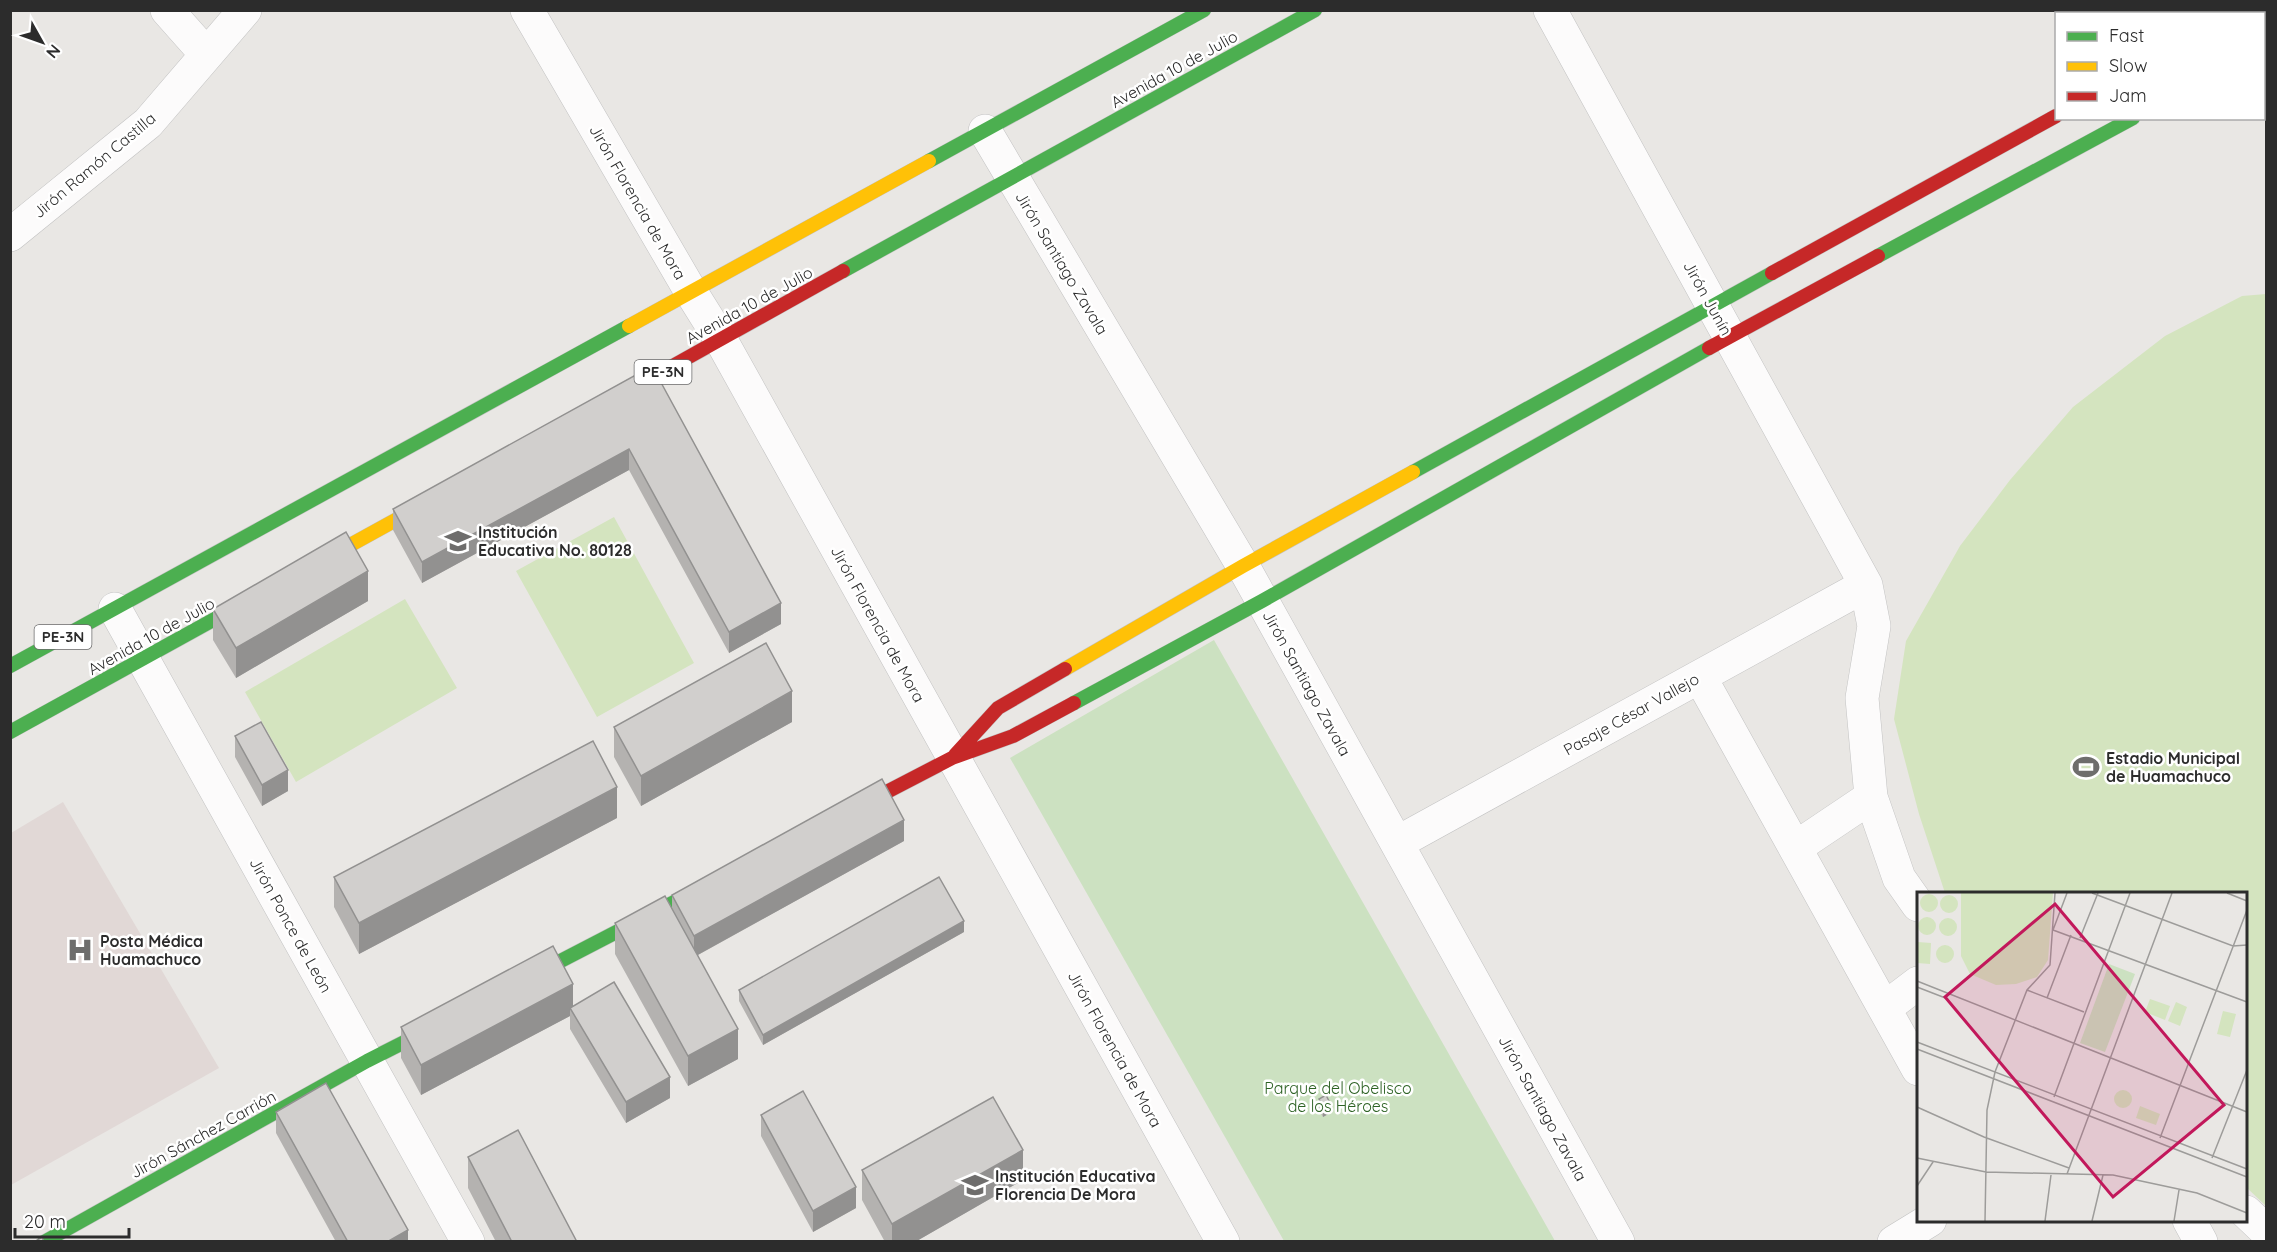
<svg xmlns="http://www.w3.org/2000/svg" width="2277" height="1252" font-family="Quicksand,sans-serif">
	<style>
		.medical { fill: #e1d8d6 }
		.green { fill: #cce1c1 }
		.pitch { fill: #d4e4bf }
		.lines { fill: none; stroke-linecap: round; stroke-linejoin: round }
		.street-casing { stroke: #c2c2c2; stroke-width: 34 }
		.fast-casing { stroke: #c2c2c2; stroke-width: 15 }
		.slow-casing { stroke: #c2c2c2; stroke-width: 15 }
		.jam-casing { stroke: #c2c2c2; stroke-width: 15 }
		.street { stroke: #fcfbfb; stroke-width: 33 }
		.fast { stroke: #4caf50; stroke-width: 14 }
		.slow { stroke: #ffc107; stroke-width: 14 }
		.jam { stroke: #c62828; stroke-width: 14 }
		.wall { fill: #b4b2b0 }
		.shaded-wall { fill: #929190 }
		.building { fill: #d1cfcd; stroke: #929190; stroke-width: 1.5 }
		.labels { text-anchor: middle; stroke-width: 5; stroke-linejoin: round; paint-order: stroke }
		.shield { fill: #fff; stroke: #6b6b6b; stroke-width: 1.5 }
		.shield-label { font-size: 15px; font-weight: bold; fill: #2c2c2c }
		.street-label { font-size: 16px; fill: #2c2c2c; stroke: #fff }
		.poi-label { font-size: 16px; font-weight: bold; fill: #2c2c2c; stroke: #fff; text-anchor: start }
		.park-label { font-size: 16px; fill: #2d6224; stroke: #fff }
		.inset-road { fill: none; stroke: #9d9c9a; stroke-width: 1.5 }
		.view { fill: #c2185b; fill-opacity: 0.15; stroke: #c2185b; stroke-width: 3 }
		.inset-edge { fill: none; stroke: #2c2c2c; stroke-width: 3 }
	</style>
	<rect width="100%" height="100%" fill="#e9e7e4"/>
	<path class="medical" d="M63,802L219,1068L11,1185V833Z"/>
	<path class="green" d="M1214,640L1555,1241H1284L1010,758Z"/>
	<path class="pitch" d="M2266,294V1206L2246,1187V894L1945,893L1919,814L1894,719L1906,641L1960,546L2010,480L2073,407L2165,336L2242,296Z
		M614,517L694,663L597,717L516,571Z
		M405,599L457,688L296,782L245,692Z"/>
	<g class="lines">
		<g class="street-casing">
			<path id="street" d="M167,10L206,54
				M527,10L691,292L721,340L1223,1242
				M1550,10L1866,585L1874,626L1862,698L1871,797L1899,878L1918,905
				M985,131L1243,566L1618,1242
				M10,235L148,123L245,10
				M115,609L468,1242
				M1700,677L1918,1069
				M1397,843L1866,585
				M1795,848L1871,797
				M1885,1008L1918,983
				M2246,1212L2266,1231
				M2189,1220L2201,1242
				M1894,1242L1930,1220"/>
		</g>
		<g class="fast-casing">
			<path id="fast" d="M929,161L1204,10
				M1878,256L2133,118
				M843,271L1315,10
				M1413,472L1772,273
				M10,666L629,326
				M1074,703L1262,601L1709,348
				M10,732L253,598
				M520,982L711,883
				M44,1242L367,1061L442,1023"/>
		</g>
		<g class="slow-casing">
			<path id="slow" d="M2243,14L2248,10
				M2264,48L2266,47
				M629,326L929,161
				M314,565L432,500
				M1065,669L1243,566L1413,472"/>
		</g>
		<g class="jam-casing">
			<path id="jam" d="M1772,273L2056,116
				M1709,348L1878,256
				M619,396L843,271
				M955,755L998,708L1065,669
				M850,811L952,758L1013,736L1074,703"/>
		</g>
		<use href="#street" class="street"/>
		<use href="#fast" class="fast"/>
		<use href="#slow" class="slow"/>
		<use href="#jam" class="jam"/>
	</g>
	<path class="wall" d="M652,366L781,624L729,653L629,470L422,583L393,530V509Z
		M368,601L236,678L213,640V609Z
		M792,722L641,806L614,757V727Z
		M235,736L288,791L262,806L235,757Z
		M617,818L359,954L334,907V877Z
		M904,841L698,955L738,1059L688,1086L615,954V923L672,908V895Z
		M964,932L763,1045L739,1001V990Z
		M573,1006L670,1098L626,1123L570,1029V1016L421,1095L401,1058V1027Z
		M1319,1099L1330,1113L1323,1117L1319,1110Z
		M276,1112L408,1242H336L276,1133Z
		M761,1115L856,1208L813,1232L761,1136Z
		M468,1157L577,1242H496L468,1188Z
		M862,1170L1023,1180L915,1242H885L862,1200Z"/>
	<path class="shaded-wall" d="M629,449V470L422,583V562Z
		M368,571V601L236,678V648Z
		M781,603V624L729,653V632Z
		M792,691V722L641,806V776Z
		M288,770V791L262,806V785Z
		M617,787V818L359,954V923Z
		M904,820V841L694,957V936Z
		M964,921V932L763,1045V1035Z
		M573,984V1012L570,1008V1016L421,1095V1065Z
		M738,1029V1059L688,1086V1056Z
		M670,1077V1098L626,1123V1102Z
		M1330,1103V1113L1323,1117V1106Z
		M1023,1150V1180L915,1242H892V1224Z
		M856,1187V1208L813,1232V1211Z
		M408,1230V1242H387Z"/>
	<path class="building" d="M652,366L781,603L729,632L629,449L422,562L393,509Z
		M346,532L368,571L236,648L213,609Z
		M766,643L792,691L641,776L614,727Z
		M261,722L288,770L262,785L235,736Z
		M593,741L617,787L359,923L334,877Z
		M882,779L904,820L694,936L672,895Z
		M939,877L964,921L763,1035L739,990Z
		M665,896L738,1029L688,1056L615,923Z
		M553,946L573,984L421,1065L401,1027Z
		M614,982L670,1077L626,1102L570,1008Z
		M326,1083L408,1230L387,1242H348L276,1112Z
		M803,1091L856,1187L813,1211L761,1115Z
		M1326,1095L1330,1103L1323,1106L1319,1099Z
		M993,1097L1023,1150L892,1224L862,1170Z
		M518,1130L577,1242H512L468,1157Z
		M42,1237L44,1242H34Z"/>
	<defs>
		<g id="school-bare" transform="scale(2.07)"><path d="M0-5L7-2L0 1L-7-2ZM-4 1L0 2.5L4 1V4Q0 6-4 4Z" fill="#6e6d6c" stroke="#fff" stroke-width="2.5" paint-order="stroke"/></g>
		<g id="stadium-bare" transform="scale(2.07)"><path d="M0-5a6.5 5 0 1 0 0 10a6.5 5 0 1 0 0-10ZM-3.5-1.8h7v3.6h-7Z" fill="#6e6d6c" stroke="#fff" stroke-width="2.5" paint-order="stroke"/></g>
		<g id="hospital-bare" transform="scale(2.07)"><path d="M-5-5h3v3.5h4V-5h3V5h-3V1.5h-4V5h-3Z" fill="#6e6d6c" stroke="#fff" stroke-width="2.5" paint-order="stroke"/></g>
	</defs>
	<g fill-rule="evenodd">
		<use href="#school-bare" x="458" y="541"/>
		<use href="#stadium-bare" x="2086" y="767"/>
		<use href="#hospital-bare" x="80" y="950"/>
		<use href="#school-bare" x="975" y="1185"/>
	</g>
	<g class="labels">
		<g class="shield">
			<rect x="634.5" y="360" width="57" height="24" rx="4.5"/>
			<rect x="34.5" y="625" width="57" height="24" rx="4.5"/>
		</g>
		<g class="shield-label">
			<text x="663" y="377">PE-3N</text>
			<text x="63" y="642">PE-3N</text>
		</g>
		<g class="street-label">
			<text transform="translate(1174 69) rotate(-29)" y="6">Avenida 10 de Julio</text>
			<text transform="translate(94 165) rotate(-40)" y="6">Jirón Ramón Castilla</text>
			<text transform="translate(638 202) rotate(60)" y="6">Jirón Florencia de Mora</text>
			<text transform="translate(1062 263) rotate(59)" y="6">Jirón Santiago Zavala</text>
			<text transform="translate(1708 298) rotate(61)" y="6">Jirón Junín</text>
			<text transform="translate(749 305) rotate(-29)" y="6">Avenida 10 de Julio</text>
			<text transform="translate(878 624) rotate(61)" y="6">Jirón Florencia de Mora</text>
			<text transform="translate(151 636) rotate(-29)" y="6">Avenida 10 de Julio</text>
			<text transform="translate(1307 683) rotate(61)" y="6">Jirón Santiago Zavala</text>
			<text transform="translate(1631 714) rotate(-29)" y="6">Pasaje César Vallejo</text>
			<text transform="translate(291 925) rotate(61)" y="6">Jirón Ponce de León</text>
			<text transform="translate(1115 1049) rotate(61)" y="6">Jirón Florencia de Mora</text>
			<text transform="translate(1543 1108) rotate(61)" y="6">Jirón Santiago Zavala</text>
			<text transform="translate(203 1134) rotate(-29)" y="6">Jirón Sánchez Carrión</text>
		</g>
		<g class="poi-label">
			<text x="478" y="538">Institución<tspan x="478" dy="18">Educativa No. 80128</tspan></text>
			<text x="2106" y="764">Estadio Municipal<tspan x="2106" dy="18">de Huamachuco</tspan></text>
			<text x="100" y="947">Posta Médica<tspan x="100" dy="18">Huamachuco</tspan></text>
			<text x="995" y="1182">Institución Educativa<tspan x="995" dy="18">Florencia De Mora</tspan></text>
		</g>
		<g class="park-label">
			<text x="1338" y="1094">Parque del Obelisco<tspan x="1338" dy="18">de los Héroes</tspan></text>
		</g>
	</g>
	<g transform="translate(1917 892)">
		<rect width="330" height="330" fill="#e9e7e4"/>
		<path d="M192,72L218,82L188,160L163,151Z" fill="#cce1c1"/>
		<path d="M44,1H136L131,68L120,85L99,92L79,93L53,82L44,64ZM3 11a9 9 0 1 1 18 0a9 9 0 1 1-18 0ZM23 12a9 9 0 1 1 18 0a9 9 0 1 1-18 0ZM1 34a9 9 0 1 1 18 0a9 9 0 1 1-18 0ZM22 35a9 9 0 1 1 18 0a9 9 0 1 1-18 0ZM1,50L14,51L13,72L0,71ZM19 62a9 9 0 1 1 18 0a9 9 0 1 1-18 0ZM233,107L253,114L248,128L228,120ZM259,110L270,115L263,134L251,129ZM306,119L319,122L313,145L300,142ZM197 207a9 9 0 1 1 18 0a9 9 0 1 1-18 0ZM223,214L243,222L239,233L219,226Z" fill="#d4e4bf"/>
		<path class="inset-road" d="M150,1L136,38L330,110M175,1L316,54L330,53M310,1L330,9M163,46L181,1M0,89L330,220M0,95L31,107M110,98L167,120M130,106L154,43M0,150L330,277M0,157L330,285M137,205L213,1M0,215L67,245L152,276M243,246L330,18M0,266L69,280L196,283L280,301L330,321M295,266L330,178M150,282L255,1M0,294L16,270M68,329L70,218L78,180L110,98L133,73L138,1M128,329L134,283M175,329L186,283M257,329L262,298"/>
		<path class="view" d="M138,12L307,213L196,305L28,105Z"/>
		<rect width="330" height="330" class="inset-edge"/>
	</g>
	<rect width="2277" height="1252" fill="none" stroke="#2c2c2c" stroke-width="24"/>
	<rect x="2055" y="12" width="210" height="108" fill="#ffffff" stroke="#ababab" stroke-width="1.5"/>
	<rect x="2067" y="32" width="30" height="9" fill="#4caf50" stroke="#ababab" stroke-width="1.5"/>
	<text x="2109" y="42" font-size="18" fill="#2c2c2c">Fast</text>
	<rect x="2067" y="62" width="30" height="9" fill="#ffc107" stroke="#ababab" stroke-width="1.5"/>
	<text x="2109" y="72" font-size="18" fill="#2c2c2c">Slow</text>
	<rect x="2067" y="92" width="30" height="9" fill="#c62828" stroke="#ababab" stroke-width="1.5"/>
	<text x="2109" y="102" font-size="18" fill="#2c2c2c">Jam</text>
	<g transform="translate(42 42) rotate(130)" stroke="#ffffff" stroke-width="4.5" paint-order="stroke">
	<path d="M0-4.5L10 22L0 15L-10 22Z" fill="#2c2c2c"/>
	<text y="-9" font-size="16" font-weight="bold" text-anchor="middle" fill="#2c2c2c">N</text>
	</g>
	<path d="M15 1228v9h114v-9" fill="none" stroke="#2c2c2c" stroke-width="3"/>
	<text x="24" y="1228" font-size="18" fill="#2c2c2c" stroke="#ffffff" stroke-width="4.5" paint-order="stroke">20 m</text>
</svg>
